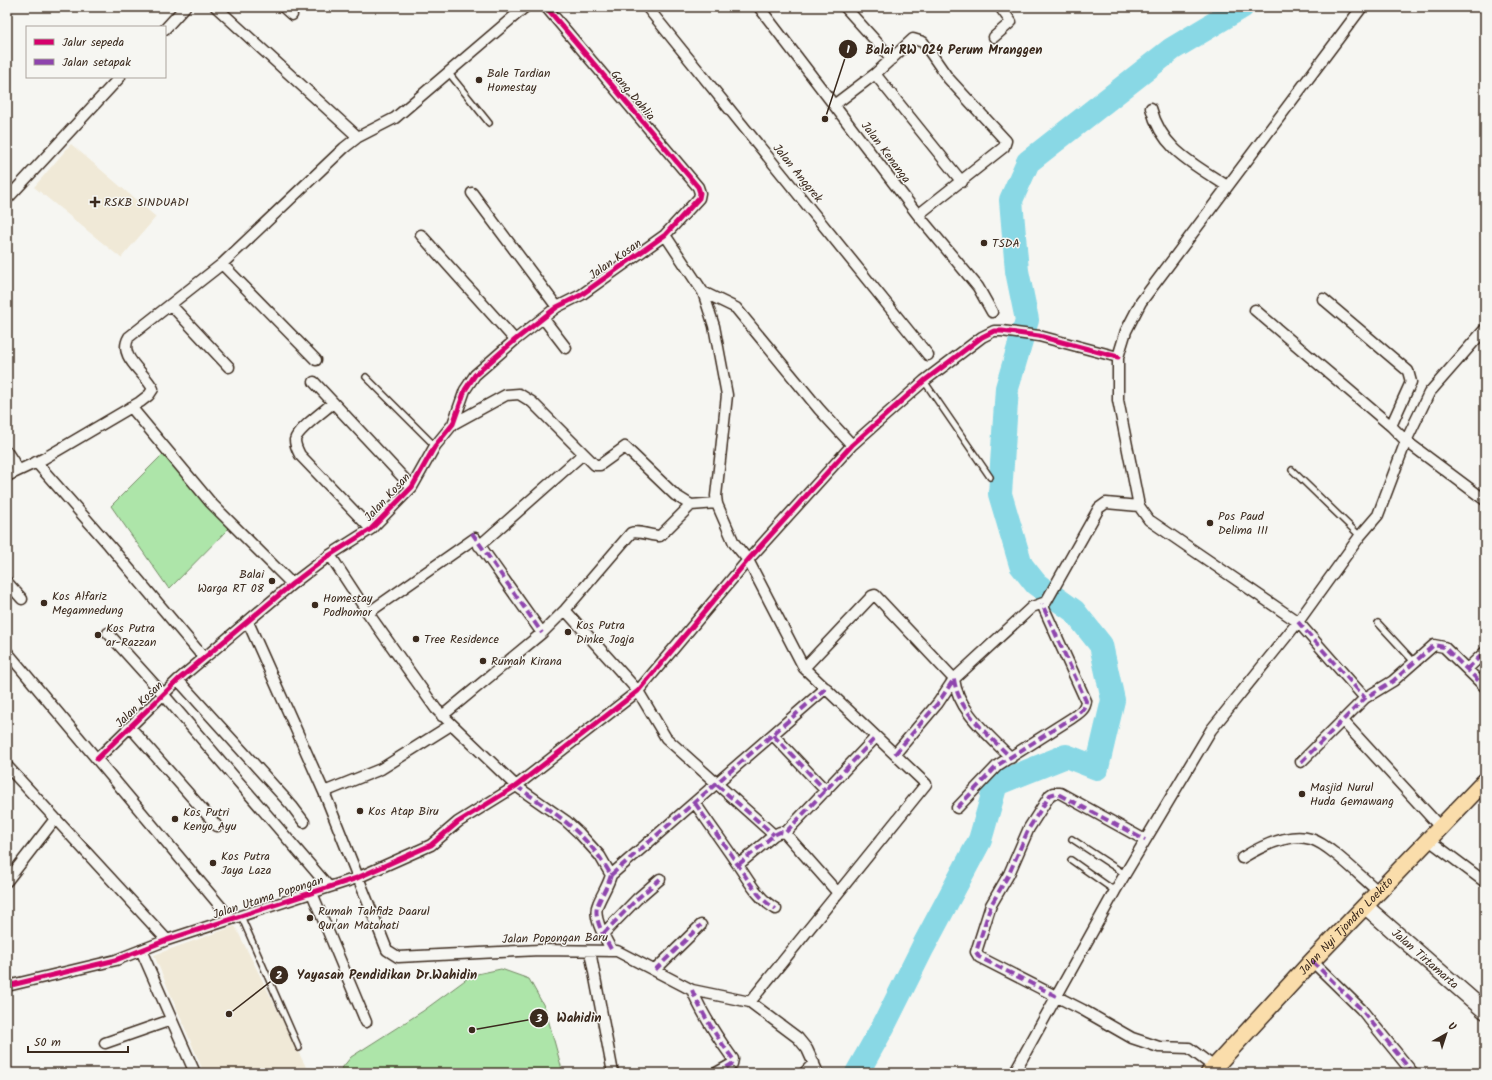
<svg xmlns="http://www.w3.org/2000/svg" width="1492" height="1080" font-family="Kalam,sans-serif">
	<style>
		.built { fill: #f0e9d7 }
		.green { fill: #ade5a9; stroke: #748864 }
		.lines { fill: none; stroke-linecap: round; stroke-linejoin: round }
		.river { stroke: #89d8e5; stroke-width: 24 }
		.lane-casing { stroke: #3b2a1e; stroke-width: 8 }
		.street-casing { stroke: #3b2a1e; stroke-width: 13 }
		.secondary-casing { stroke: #3b2a1e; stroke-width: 18 }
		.primary-casing { stroke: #3b2a1e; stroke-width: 19 }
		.lane { stroke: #f6f6f2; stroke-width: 5 }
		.street { stroke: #f6f6f2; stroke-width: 10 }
		.secondary { stroke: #f6f6f2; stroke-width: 15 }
		.primary { stroke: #faddab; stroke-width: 16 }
		.quiet { stroke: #8e44ad; stroke-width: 4; stroke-dasharray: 8 4; stroke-linecap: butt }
		.cycleway-casing { stroke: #f6f6f2; stroke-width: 8 }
		.cycleway { stroke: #d6006c; stroke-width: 5 }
		.poi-dot { fill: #3b2a1e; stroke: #f6f6f2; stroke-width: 1.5 }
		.labels { text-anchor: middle; stroke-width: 3; stroke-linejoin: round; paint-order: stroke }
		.poi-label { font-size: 12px; fill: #3b2a1e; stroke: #f6f6f2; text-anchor: start }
		.street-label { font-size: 12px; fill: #3b2a1e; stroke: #f6f6f2 }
		.leader { fill: none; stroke: #3b2a1e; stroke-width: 1.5 }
		.callout-dot { fill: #3b2a1e; stroke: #f6f6f2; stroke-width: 1.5 }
		.mark-label { font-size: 12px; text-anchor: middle; font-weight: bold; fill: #fff }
		.callout-label { font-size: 13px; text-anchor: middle; font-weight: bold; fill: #3b2a1e; stroke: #f6f6f2; stroke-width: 3; stroke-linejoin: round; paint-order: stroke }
	</style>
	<rect width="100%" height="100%" fill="#f6f6f2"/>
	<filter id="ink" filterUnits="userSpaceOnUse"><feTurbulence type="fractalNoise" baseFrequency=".025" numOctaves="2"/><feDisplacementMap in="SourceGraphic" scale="8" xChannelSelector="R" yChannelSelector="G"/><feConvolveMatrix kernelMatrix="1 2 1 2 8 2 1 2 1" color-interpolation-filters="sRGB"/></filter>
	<g filter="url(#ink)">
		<path class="built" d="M71,144L156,217L121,258L34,187Z
			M235,926L309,1073H204L154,955Z"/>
		<path class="green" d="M167,450L232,525L169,589L111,506Z
			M501,969L529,979L545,1008L563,1073H338L351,1057L423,1011L472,975Z"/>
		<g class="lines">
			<path class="river" d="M857,1073L884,1025L923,947L980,840L996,784L1066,756L1097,768L1113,700L1101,645L1074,611L1036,584L1021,565L1000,494L1007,388L1027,320L1017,271L1011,200L1028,162L1172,49L1242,7"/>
			<g class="lane-casing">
				<path id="lane" d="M448,72L489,123
					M366,377L435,446
					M924,381L990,477
					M1292,470L1360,536
					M1378,623L1415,663
					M1072,839L1125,874
					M1071,860L1115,891
					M241,916L299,1048"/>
			</g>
			<g class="street-casing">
				<path id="street" d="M216,7L358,137
					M283,7L292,15
					M647,7L928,355
					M759,7L918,215L978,287L992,312
					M845,7L892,59
					M1362,7L1141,302L1126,331L1118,357V400L1139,506L1149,520L1298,622L1365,698
					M165,29L185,7
					M994,37L1011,22L1000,7
					M875,74L962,182
					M834,105L875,74L913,39L923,42L948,78L1006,141L1004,147L918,215
					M1151,108C1162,150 1194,164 1227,186
					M472,193L557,307
					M7,199L120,77
					M421,235L515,340
					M665,235L703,292L714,326L727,395L716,496L717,504L734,543L748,560L804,668L926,784L750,1002
					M222,264L316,360
					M703,292L736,308L819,409L852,445
					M1323,299L1408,371L1411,382L1391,426
					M171,305L229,367
					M1255,310L1391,426L1406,441L1485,500
					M543,318L566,348
					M314,382L412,487
					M333,403C325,410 297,430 295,440C295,446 298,451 300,455L371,529
					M131,407L211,503L292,584
					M453,424L506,395L519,394L532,402L595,465H600L625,447L675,495L691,505L717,503
					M7,452L18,469
					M36,462L109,545L204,658
					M7,476L43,459L140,402L149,395L153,389C145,372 117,357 129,337L222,264L344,148L358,137L395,118L525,7
					M476,540L542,633
					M479,546L583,454
					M330,555L368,613L436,709L516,786L566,821L579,833L600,856L611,875C608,886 602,894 598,904C592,917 605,938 611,949
					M7,582L22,599
					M565,610L638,691L666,738L774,835
					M368,613L475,538
					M248,622L324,792L387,950L398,957L540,950L617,951L692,990L750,1002L798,1038L807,1049L818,1073
					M108,633L163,694L329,887
					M7,652L231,919
					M804,668L872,596L875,595L954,679L1032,607L1046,602L1099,508L1106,503L1139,506
					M1467,669L1485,652
					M178,680L292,806L304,822
					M442,716L542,633L565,610L631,533C638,530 651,536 660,536L691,505
					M1343,721L1441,828
					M130,727L217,826
					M773,735L826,791
					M895,754L938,703L954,679C958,711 989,735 1011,758
					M97,759L178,680L292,584L330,555L371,529L412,487L435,446L453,424L465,390L475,375L515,340L557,307L581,295L665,235L699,198L700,193L698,187L546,7
					M1301,762L1365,698L1393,681L1434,645L1444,647L1485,687
					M7,766L167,940
					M324,792L381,769L451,725
					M695,803C709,824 724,844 738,865C749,881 758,899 776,909
					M957,808L998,765L1072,718C1079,713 1085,710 1086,701L1042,604
					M785,833L838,893
					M1145,840L1060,793H1053L1050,795L1029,828L1009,874L991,905L976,952L979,957L1083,1010L1132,1038L1159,1047L1189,1048L1214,1067
					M1429,840L1485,882
					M1242,858C1260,847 1289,832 1311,839C1329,844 1363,879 1379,892
					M738,865L774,835L780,832L785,833L876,737
					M611,875L826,688
					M7,881L55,819
					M312,893L366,1022
					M603,934L637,899L660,879
					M141,950L195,1073
					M590,951L613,1073
					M1312,961L1361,1009L1413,1073
					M655,970L701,925
					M7,986L116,960L167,940L357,878L431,845L458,822L516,786L638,691L748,560L852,445L924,381L982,337L994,331H1002L1039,336L1118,357
					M692,990C703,1016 717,1037 733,1059L732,1064L716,1073
					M105,1043L171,1020
					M804,1073L814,1063
					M1014,1073L1115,891L1211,730L1298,622L1360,536L1378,515L1406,441L1429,393L1485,329"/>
			</g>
			<g class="secondary-casing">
				<g id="secondary">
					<path id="s1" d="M1365,906L1485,1011"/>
				</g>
			</g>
			<g class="primary-casing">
				<g id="primary">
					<path id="s2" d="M1209,1073L1312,961L1485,781"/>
				</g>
			</g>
			<use href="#lane" class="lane"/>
			<use href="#street" class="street"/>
			<use href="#secondary" class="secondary"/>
			<use href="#primary" class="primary"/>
			<path class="quiet" d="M472,533L542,633
				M1298,622L1365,698
				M1467,669L1485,652
				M773,735L826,791
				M895,754L938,703L954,679C958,711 989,735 1011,758
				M1301,762L1365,698L1393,681L1434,645L1444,647L1485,687
				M717,785L774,835
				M516,786C554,812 588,834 611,875C608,886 602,894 598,904C592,917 605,938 611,949
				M695,803C709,824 724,844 738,865C749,881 758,899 776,909
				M957,808L998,765L1072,718C1079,713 1085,710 1086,701L1042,604
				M738,865L774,835L780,832L785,833L876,737
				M611,875L826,688
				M1484,881L1485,880
				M603,934L637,899L660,879
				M1312,961L1361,1009L1413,1073
				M655,970L701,925
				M692,990C703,1016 717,1037 733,1059L732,1064L716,1073
				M1056,996L979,957L976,952L991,905L1009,874L1029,828L1050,795L1056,793L1145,840"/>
			<g class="cycleway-casing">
				<path id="cycleway" d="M97,759L178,680L292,584L330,555L371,529L412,487L435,446L453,424L465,390L475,375L515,340L557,307L581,295L665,235L699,198L700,193L698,187L546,7
					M7,986L116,960L167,940L357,878L431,845L458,822L516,786L638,691L748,560L852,445L924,381L982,337L994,331H1002L1039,336L1118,357"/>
			</g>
			<use href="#cycleway" class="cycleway"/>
		</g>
	</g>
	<g class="poi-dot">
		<circle cx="479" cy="80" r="4"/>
		<path d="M93 196h4v4h4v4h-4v4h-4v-4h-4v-4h4z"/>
		<circle cx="984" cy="243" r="4"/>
		<circle cx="1210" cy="523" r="4"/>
		<circle cx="272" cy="581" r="4"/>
		<circle cx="44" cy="603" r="4"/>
		<circle cx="315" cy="605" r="4"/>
		<circle cx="568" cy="632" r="4"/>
		<circle cx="98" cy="635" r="4"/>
		<circle cx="416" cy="639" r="4"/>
		<circle cx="483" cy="661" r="4"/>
		<circle cx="1302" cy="794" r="4"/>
		<circle cx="360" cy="811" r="4"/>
		<circle cx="175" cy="819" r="4"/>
		<circle cx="213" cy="863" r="4"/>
		<circle cx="310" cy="918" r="4"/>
	</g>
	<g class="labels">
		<g class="poi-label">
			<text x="487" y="77">Bale Tardian<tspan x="487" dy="14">Homestay</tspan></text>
			<text x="104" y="206">RSKB SINDUADI</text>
			<text x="992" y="247">TSDA</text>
			<text x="1218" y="520">Pos Paud<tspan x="1218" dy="14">Delima III</tspan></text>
			<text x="264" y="578" text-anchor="end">Balai<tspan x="264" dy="14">Warga RT 08</tspan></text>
			<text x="52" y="600">Kos Alfariz<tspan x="52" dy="14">Megamnedung</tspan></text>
			<text x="323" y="602">Homestay<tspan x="323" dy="14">Podhomor</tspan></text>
			<text x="576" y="629">Kos Putra<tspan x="576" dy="14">Dinke Jogja</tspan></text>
			<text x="106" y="632">Kos Putra<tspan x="106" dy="14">ar-Razzan</tspan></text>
			<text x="424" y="643">Tree Residence</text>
			<text x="491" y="665">Rumah Kirana</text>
			<text x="1310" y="791">Masjid Nurul<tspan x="1310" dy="14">Huda Gemawang</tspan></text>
			<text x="368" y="815">Kos Atap Biru</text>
			<text x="183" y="816">Kos Putri<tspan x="183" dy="14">Kenyo Ayu</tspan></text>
			<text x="221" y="860">Kos Putra<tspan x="221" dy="14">Jaya Laza</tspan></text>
			<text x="318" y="915">Rumah Tahfidz Daarul<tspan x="318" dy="14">Qur'an Matahati</tspan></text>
		</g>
		<g class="street-label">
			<text transform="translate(633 95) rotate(50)" y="4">Gang Dahlia</text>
			<text transform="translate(886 152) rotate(53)" y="4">Jalan Kenanga</text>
			<text transform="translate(798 173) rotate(51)" y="4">Jalan Anggrek</text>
			<text transform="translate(615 259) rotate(-35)" y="4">Jalan Kosan</text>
			<text transform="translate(387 497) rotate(-47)" y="4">Jalan Kosan</text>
			<text transform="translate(139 704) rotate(-44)" y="4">Jalan Kosan</text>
			<text transform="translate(268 897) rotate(-18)" y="4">Jalan Utama Popongan</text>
			<text dy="4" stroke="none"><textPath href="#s2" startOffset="201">Jalan Nyi Tjondro Loekito</textPath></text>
			<text transform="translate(555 938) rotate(-1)" y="4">Jalan Popongan Baru</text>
			<text dy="4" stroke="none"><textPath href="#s1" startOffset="80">Jalan Tirtamarta</textPath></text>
		</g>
	</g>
	<path class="leader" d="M825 119L848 49M229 1014L279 975M472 1030L539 1018"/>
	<g class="callout-dot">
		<circle cx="825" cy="119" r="4"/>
		<circle cx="229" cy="1014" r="4"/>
		<circle cx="472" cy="1030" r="4"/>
		<circle cx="848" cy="49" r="10"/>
		<circle cx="279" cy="975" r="10"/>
		<circle cx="539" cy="1018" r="10"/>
	</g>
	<g class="mark-label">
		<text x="848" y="53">1</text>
		<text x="279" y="979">2</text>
		<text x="539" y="1022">3</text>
	</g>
	<g class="callout-label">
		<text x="954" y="54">Balai RW 024 Perum Mranggen</text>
		<text x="387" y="979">Yayasan Pendidikan Dr.Wahidin</text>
		<text x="579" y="1022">Wahidin</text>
	</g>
	<rect width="1492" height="1080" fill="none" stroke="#f6f6f2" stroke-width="24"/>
	<rect x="12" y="12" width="1468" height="1056" fill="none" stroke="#3b2a1e" stroke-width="1.5" filter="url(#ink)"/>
	<rect x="26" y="26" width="140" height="52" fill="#f6f6f2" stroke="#aba49d"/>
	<rect x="34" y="39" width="20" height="6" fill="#d6006c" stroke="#aba49d"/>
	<text x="62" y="46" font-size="12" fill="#3b2a1e">Jalur sepeda</text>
	<rect x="34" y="59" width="20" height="6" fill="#8e44ad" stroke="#aba49d"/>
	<text x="62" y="66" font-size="12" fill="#3b2a1e">Jalan setapak</text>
	<g transform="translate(1446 1034) rotate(39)" stroke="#f6f6f2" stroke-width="3" paint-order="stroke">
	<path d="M0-3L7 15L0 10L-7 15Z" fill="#3b2a1e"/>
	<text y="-6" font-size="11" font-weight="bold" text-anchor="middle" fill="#3b2a1e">U</text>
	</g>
	<path d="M28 1046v6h100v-6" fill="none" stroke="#3b2a1e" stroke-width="2"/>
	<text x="34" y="1046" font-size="12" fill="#3b2a1e" stroke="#f6f6f2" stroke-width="3" paint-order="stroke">50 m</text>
</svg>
